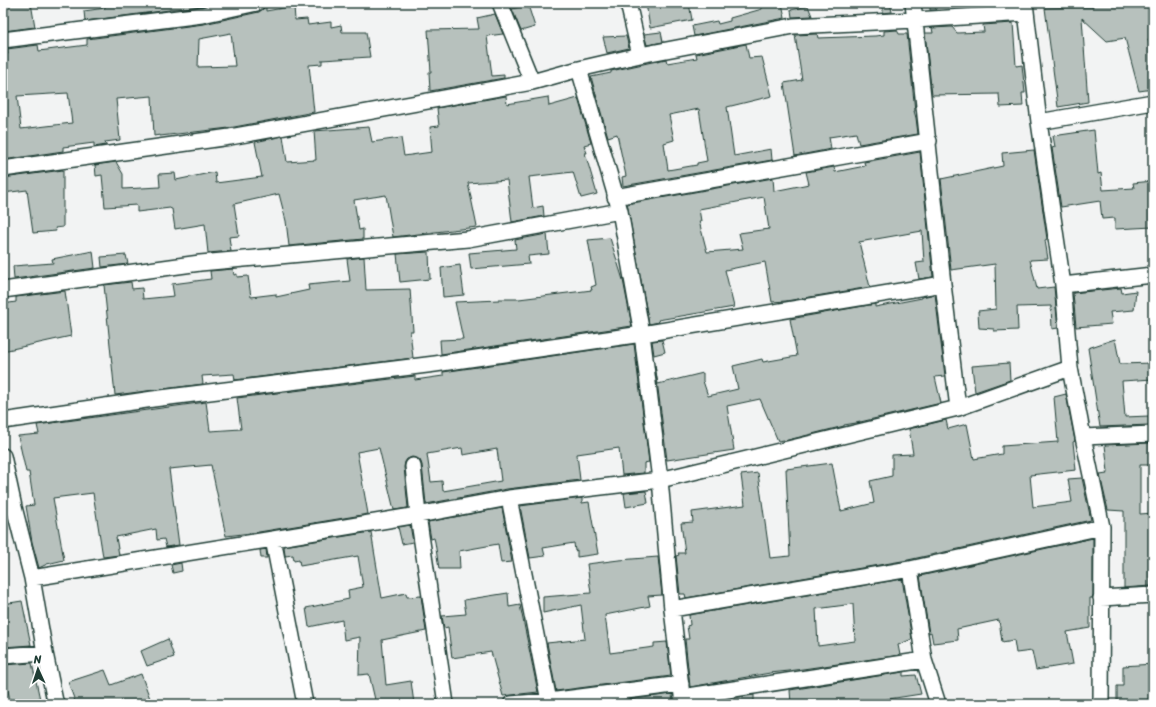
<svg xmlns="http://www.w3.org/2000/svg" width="1156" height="707" font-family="Sriracha,sans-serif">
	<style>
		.building { fill: #b7c1bd; stroke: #1f3d34; fill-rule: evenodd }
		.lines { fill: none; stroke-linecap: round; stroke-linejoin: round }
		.minor-casing { stroke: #1f3d34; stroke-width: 18 }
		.minor { stroke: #fff; stroke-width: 15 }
	</style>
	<rect width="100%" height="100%" fill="#f2f3f3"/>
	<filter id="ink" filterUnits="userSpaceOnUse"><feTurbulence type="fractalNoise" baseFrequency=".025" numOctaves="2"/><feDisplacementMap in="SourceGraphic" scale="8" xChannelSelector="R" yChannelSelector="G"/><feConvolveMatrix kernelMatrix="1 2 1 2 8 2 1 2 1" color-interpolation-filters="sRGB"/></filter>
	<g filter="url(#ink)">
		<path class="building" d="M3,3H31L35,27L4,31L3,24Z
			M105,3H215L200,6L85,21L84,11L105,8Z
			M646,3H689L692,20L650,28Z
			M778,3H782L785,18L694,36L692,26L717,21L718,24L730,21V18L762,9V6Z
			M883,3H890L892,12L883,13Z
			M930,3H932L937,10H930Z
			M980,3H1011L1012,5L981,7Z
			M1092,3H1153V38L1148,39L1153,58V89L1139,91L1125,38L1107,41L1082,18L1088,102L1058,107L1045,8L1093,7Z
			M266,5V11L294,6L295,20L307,19L308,25L331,22V27L341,25L342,32H366L370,57L322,60V64L309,65L314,112L229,128L160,136V135L154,136L152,96L116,99L120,140L105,142L106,145L94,147V143L63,147V151L3,160V54H8L7,49L38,45L39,51L87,45V39L204,24L259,12L263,9ZM231,33L235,66L198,67L199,39ZM68,93L72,123L21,129L17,96Z
			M528,5L535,27L521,31L512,9Z
			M808,6L812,16L792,17L791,10Z
			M495,14L503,34L487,36L492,76L504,75V78L430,91L429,72H431L428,30L479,29L477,18Z
			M1013,23L1016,66L1022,65L1025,93H1022L1023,106L1000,107L999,94L932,95L925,33H933L932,28L952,27L957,33L984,32L983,25Z
			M897,30L899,34H907L915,111H914L916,118L918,134L859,144L856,133L829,137L831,149L795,156L784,83L802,80L795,35L817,34L818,38L875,36L884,35V31Z
			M661,32L663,42L647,45L644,34Z
			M626,36L629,48L607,53L603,37Z
			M746,44L749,58L762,57L772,96L727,107L734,156L771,149L772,160L623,186L622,177L626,176L617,134L608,137L591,77L611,73V71L666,59L667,63L697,58L696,54ZM699,109L707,161L697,163V165L668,170L664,143L674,140L669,115Z
			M506,96L507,104L548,97L549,106L578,98L591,143L584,145L587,153H585L597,194L581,198L573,172L529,177L533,208L543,206L544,216L512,222L507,180L468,183L477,227L393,237L386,195L354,200L359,230L363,229V239L289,246L286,221L279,194L234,204L239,236L229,237L231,251L208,253L205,224L175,229L172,209H171L170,208L137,212V205L105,207L102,175L96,176L95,165L116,162L123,174V189L160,187L159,174L175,173L176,180L215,172L216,183L262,177L255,142L283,136L287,162L316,160L314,131L369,127L372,142L401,138L404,156L432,152L430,127L439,126L437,108Z
			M1094,130L1098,174L1101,173L1103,190L1134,188L1133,183L1153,181V227L1115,229V218L1102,219L1100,201L1061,207L1052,148L1055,147L1053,136Z
			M1034,150L1047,239L1045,240L1048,259L1030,260L1037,289L1054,287L1058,328L1052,329L1051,306L1017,307L1018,330L994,331V329L979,328L978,311L996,309L995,264L951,270L941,179L1003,166L1002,153Z
			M920,152L933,277L919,279L916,263L924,262L922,231L859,242L870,287L786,301L772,302L765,262L725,270L734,307L658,320L659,322L649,324L627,204L773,178L774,191L809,184L806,172L834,167L835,172L865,166L864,162ZM764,197L769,229L739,233L743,249L707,252L699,221H701L699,209Z
			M63,170V227L55,228L56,231L33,233L27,190L3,193V178Z
			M547,234L549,254L528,256L529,264L471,269L469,253L516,249L515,240Z
			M610,238L623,280L632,326L441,354L440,340L463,339L455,302L499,300V299H519L592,290L591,287L596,285L588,240Z
			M93,251L95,268L14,279L13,266L53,263L52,259Z
			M429,252L430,279L400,282L397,254Z
			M126,255L128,264L102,267L101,257Z
			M364,257L366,290L410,289L413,331H410L413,358L235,380L234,374L202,376L203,384L115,395L104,285L131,282L132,289L142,288L143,299L174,296L172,284L211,279L210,271L233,269L234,275L237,274V277L248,276L251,297L276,294V297L309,290L308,285L350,281L347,259Z
			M460,265L464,295L443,297L441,268Z
			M1121,288L1122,293L1136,291L1134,310L1110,312L1112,324L1076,327L1073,293Z
			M65,291L71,336L3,351V304L16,302V297Z
			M935,294L945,376L935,377L941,403L856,423L844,425V426L784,441V440L778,441L760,399L727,406L734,450L667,460L655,365L658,384L703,373V381L708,396L738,389L733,366L762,359L763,362L797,356L790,319L875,304V307L922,298V297Z
			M1115,339L1120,364L1153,363V379L1122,381L1125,417L1149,416V425L1100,427L1088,348Z
			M662,340L665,352L654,355L652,341Z
			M634,344L649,462L644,463V473L622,475L619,448L577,454L580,480L507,489L426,504L422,465L420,460L417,458L412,457L407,459L405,462L404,467L408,508L394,510L379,448L357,452L368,514L259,532L226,536L211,465L169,469L179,545L166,547L164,539L157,540L156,529L116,537L119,555L103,557L93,493L53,498L64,560L47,564L39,568L32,542L26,506L34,505L29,472H26L18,436L39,434L37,425L206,402L210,431L241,429L237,398L415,376V380L443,376V372ZM462,448L463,455L497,449L501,481L443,491L442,481L431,482L427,454Z
			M1009,363L1010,380L975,392L972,366Z
			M1066,394L1075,441L1073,442L1076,470L1030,475L1033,507L1072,502L1068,479L1082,478L1091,520L908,560L686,598L685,594H680L676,556L679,555L678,553H685L681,523L693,522L692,512L745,505L741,475L758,473L770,558L790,556L786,469L832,463L841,511L874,503L870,481L892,476V455L913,454L909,429L946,420L948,429L967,424L974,459L1002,454V446L1058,442L1054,397Z
			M1150,443L1151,465H1140V514L1153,513V554H1150V586L1124,588V511L1108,510L1100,475L1107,474L1106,472H1108L1105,445Z
			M646,491L648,503L626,507L624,493Z
			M582,498V503L589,502L598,554L577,557V550L575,551L574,543L543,548L545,556L530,558L520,506Z
			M502,508L512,562L501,563L498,544L459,551L460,569H439L435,542L434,538L431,539L428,522Z
			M410,525L413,542L402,544L398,527Z
			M371,532L382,598L406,593L407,597L421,596L426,631L382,640L386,685L411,681L414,704H376L369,674L359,675L360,637L344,640L342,620L309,627L306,608L349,599L348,590L363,587L358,556L300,566L299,560L294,561L293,555L285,556L284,546Z
			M1093,538V595L1092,598H1090V628L1067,632L1073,664L1036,670L1032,651L1016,653L1014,640L1002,642L999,620L957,629L958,640L933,643L931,632L929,633L920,576Z
			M266,549L267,558H261L260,550Z
			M658,557L662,595L648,596L650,606L605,615L610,653L654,647V643L667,642L671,676L556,691L547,643L585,639L581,605L543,613V597L591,593L587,564L619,560Z
			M181,563L182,571L173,573L171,565Z
			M902,579L912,639L898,645L900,655L789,671L770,673L690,687L685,639H689L687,626L690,625L689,615ZM853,604L855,641L818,646L816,609Z
			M508,593L509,607L520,605L538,692L503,696L491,652L452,658L448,627L444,628L442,616L466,614L464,600Z
			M22,601L31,645L3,647V604Z
			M168,639L174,657L147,666L141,651Z
			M32,663L41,704H11L6,682H3V665Z
			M1153,664V704H1117V686H1123V666Z
			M105,670L111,685L141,674L152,704H76L68,682Z
			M903,672V676L916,675L921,694L876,701L877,704H791L790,690Z
			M672,694L673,704H596Z
			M754,695V704H706V702Z"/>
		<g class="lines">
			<g class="minor-casing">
				<path id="minor" d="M628,3L640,55
					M913,3L943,284L958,408
					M1025,3L1039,122L1063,285L1070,368L1083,437L1102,527L1101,704
					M3,40L202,15L257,3
					M579,69L620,211L642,334L660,480L672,609L683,704
					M532,82L579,69L640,55L793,26L915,20L1026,13
					M1039,122L1153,102
					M3,169L230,137L532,82L500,3
					M615,197L929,141
					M1063,285L1153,275
					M3,290L200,263L468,239L620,211
					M3,421L153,399L435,364L642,334L943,284
					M1083,437L1153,434
					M3,456L14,507L32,578L45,653L55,701L57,704
					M413,466L418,515L446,704
					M509,498L549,701
					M273,539L305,704
					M910,569L924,660L938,704
					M32,578L273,539L418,515L509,498L660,480L958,408L1070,368
					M1101,598L1153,595
					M672,609L910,569L1102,527
					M3,656L45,653
					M682,697L924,660
					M511,704L549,701L681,684"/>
			</g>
			<use href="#minor" class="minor"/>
		</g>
	</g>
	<rect width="1156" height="707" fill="none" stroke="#fff" stroke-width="16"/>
	<rect x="8" y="8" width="1140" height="691" fill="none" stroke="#1f3d34" stroke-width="1.5" filter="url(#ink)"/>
	<g transform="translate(38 669) rotate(357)" stroke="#ffffff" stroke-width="3" paint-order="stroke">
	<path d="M0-3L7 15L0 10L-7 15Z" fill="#1f3d34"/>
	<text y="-6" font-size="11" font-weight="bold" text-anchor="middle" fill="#1f3d34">N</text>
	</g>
</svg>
